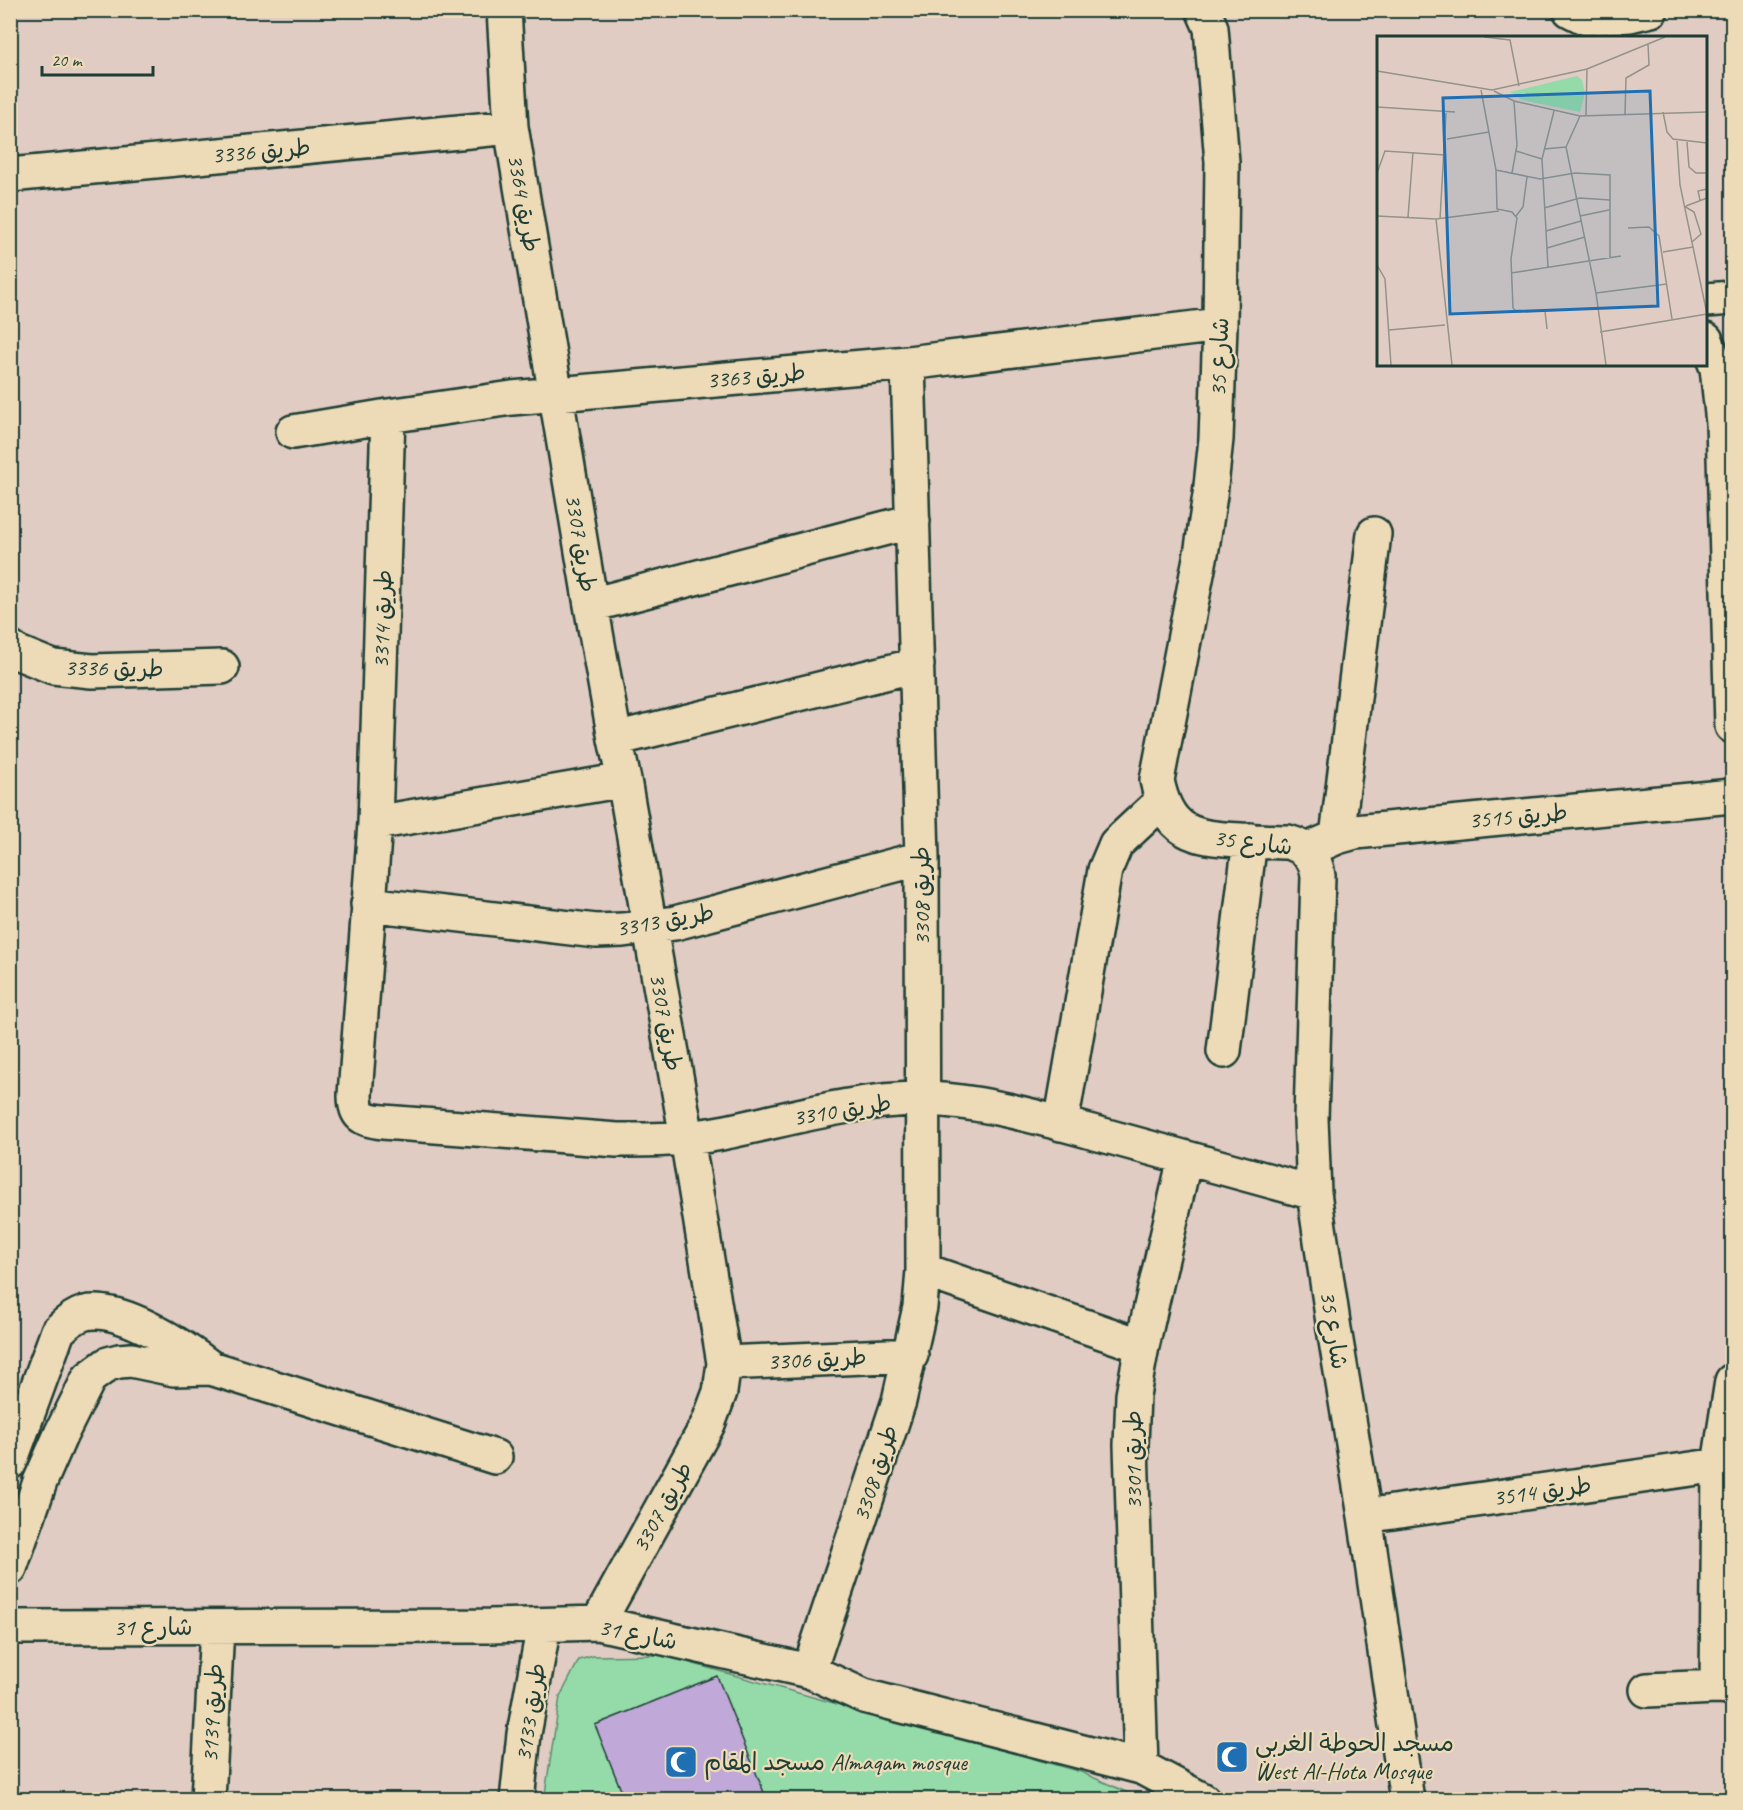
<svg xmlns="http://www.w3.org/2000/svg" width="1743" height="1810" font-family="Caveat,'Playpen Sans Arabic',sans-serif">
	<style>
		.green { fill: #95dba9; stroke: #5a8c6e; stroke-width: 1.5 }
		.building { fill: #c0a9d8; stroke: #1f3d34; stroke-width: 1.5 }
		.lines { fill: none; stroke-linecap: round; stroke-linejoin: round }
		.minor-casing { stroke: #1f3d34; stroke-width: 38 }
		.minor { stroke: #eddbb8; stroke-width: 33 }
		.labels { text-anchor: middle; stroke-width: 4.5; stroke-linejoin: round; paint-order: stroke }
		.street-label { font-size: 24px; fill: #1f3d34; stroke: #eddbb8 }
		.poi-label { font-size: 24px; fill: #1f3d34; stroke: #eddbb8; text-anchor: start }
		.inset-road { fill: none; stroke: #939389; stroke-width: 1.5 }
		.view { fill: #1f6fb2; fill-opacity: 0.15; stroke: #1f6fb2; stroke-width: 3 }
		.inset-edge { fill: none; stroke: #1f3d34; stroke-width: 3 }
	</style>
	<rect width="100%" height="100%" fill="#e0ccc2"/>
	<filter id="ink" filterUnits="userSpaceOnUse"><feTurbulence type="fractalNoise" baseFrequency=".0167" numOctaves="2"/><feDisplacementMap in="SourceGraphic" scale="12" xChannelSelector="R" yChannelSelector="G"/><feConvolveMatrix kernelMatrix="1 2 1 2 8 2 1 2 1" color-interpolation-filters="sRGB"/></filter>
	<g filter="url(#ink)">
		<path class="green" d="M662,1655L1081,1772L1142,1799L544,1800L560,1697L579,1660L593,1656Z"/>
		<path class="building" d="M717,1676L767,1800H625L595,1725Z"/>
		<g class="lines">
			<g class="minor-casing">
				<path id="minor" d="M504,10L511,127L591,605L615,739L624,780L687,1138L724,1363L720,1392L708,1424L598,1623
					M1203,10L1211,28L1222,162L1220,325L1216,439L1210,495L1202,548L1157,780C1167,833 1193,838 1241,840C1257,841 1272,842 1288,842C1306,847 1316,858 1318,876L1311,1119L1314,1193L1334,1329L1365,1516L1407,1800
					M1570,10L1586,18L1630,15L1651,10
					M10,175L511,127
					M1706,300L1732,298
					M1706,340L1717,368L1723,423L1732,726
					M388,416L375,823L355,1095C355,1116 362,1120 383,1122L617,1140C651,1140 686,1140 721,1133C786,1120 854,1099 921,1099C978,1099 1048,1120 1103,1135C1174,1155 1244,1174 1314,1193
					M293,432L388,416L512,398L908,363L1220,325
					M591,605L913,521
					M10,648L16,652L53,667L92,671L222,667
					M615,739L917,665
					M375,823L624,780
					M1337,837L1374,534
					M1307,850L1337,837L1355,832L1732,796
					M368,904L596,931L623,930L675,923L922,858
					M1224,1051L1250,840
					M1061,1124L1105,870L1116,844L1161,802
					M923,1270L1142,1346
					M724,1363L911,1355
					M10,1462L58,1331C66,1323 74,1316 85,1313C121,1305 184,1347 211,1368L495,1457
					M1365,1516L1719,1465
					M10,1568L40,1482L61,1434L89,1378L108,1364L119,1361L131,1360L174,1369L211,1368
					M10,1627L490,1626L598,1623L809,1671L864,1696L1141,1767L1203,1800
					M809,1671L899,1401L920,1307L923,1270L922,858L908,363
					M1717,1687L1719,1465L1732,1381
					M1647,1690L1717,1687L1732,1688
					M1141,1767L1131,1445L1133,1395L1142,1346L1185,1158
					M208,1800L217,1627
					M517,1800L524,1734L544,1625"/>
			</g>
			<use href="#minor" class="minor"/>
		</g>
	</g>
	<defs>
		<g id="mosque-square" transform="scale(1.725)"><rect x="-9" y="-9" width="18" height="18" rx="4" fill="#1f6fb2" stroke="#eddbb8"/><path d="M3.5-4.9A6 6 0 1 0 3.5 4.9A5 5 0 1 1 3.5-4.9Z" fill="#fff"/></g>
	</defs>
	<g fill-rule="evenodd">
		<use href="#mosque-square" x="1232" y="1757"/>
		<use href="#mosque-square" x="681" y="1762"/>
	</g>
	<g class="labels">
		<g class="street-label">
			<text transform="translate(261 151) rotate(-5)" y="8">طريق 3336</text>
			<text transform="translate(524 203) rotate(80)" y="8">طريق 3364</text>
			<text transform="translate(1219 357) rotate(-88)" y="8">شارع 35</text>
			<text transform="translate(756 376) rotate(-5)" y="8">طريق 3363</text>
			<text transform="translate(581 543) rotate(81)" y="8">طريق 3307</text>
			<text transform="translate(382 619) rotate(-88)" y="8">طريق 3314</text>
			<text transform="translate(114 668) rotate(1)" y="8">طريق 3336</text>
			<text transform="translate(1518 816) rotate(-5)" y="8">طريق 3515</text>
			<text transform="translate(1253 842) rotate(7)" y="8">شارع 35</text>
			<text transform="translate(921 896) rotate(-90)" y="8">طريق 3308</text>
			<text transform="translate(665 920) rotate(-10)" y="8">طريق 3313</text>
			<text transform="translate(666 1022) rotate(80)" y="8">طريق 3307</text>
			<text transform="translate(842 1110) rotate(-9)" y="8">طريق 3310</text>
			<text transform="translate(1334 1330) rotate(81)" y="8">شارع 35</text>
			<text transform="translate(817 1359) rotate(-3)" y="8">طريق 3306</text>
			<text transform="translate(1133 1460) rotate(-90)" y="8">طريق 3301</text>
			<text transform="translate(875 1473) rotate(-72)" y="8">طريق 3308</text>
			<text transform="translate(1542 1491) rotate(-8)" y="8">طريق 3514</text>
			<text transform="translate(662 1507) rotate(-61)" y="8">طريق 3307</text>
			<text x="153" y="1635">شارع 31</text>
			<text transform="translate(638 1634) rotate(11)" y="8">شارع 31</text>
			<text transform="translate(530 1712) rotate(-81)" y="8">طريق 3133</text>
			<text transform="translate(212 1713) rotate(-87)" y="8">طريق 3139</text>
		</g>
		<g class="poi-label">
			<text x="1255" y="1751">مسجد الحوطة الغربي<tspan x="1255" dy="28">West Al-Hota Mosque</tspan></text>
			<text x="704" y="1770">مسجد المقام Almaqam mosque</text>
		</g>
	</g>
	<g transform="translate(1377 36)">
		<rect width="330" height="330" fill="#e0ccc2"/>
		<path d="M200,40L205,44L208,57L203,76L145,64L133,56Z" fill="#95dba9"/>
		<path class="inset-road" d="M107,1L133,4L142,50M0,35L115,54L210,33L288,1M104,54L119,134L120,173L135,176L140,182L134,223L136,272L140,276L181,274M117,55L137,65L203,80L330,76M0,71L78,76M286,76L290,96L296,103L330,107M248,78L249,42L272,29L271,8M209,79L210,33M203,80L189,111L219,257L229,329M70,103L112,96M300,105L303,149L330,278M310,106L312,131L319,137H330M167,113L189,111M139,115L165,123M119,134L163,143L198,137L233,139V222M0,137L8,115L68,119M135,137L140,109L137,65M323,164L321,155L330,153M307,170L317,176L324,198L315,206M309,170L330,162M167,172L203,162L233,164M0,180L59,183L122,175M139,180L146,171L150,141M203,180L232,174M31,181L36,116M59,183L75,329M63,183L69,77M251,192L272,191L282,200L295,283M169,195L204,185M170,212L208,201M286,216L316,211M0,229L8,243L14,329M171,231L165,123L177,75M134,237L244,220M219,257L290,248M168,275L170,293M12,294L68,289M223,296L330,278"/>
		<path class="view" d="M273,55L281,270L73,278L66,62Z"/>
		<rect width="330" height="330" class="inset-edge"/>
	</g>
	<rect width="1743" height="1810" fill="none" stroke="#eddbb8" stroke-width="36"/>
	<rect x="18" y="18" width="1707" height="1774" fill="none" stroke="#1f3d34" stroke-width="2" filter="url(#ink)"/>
	<path d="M42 66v9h111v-9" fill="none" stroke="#1f3d34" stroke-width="3"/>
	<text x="51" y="66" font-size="18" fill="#1f3d34" stroke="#eddbb8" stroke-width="4.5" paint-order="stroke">20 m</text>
</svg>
